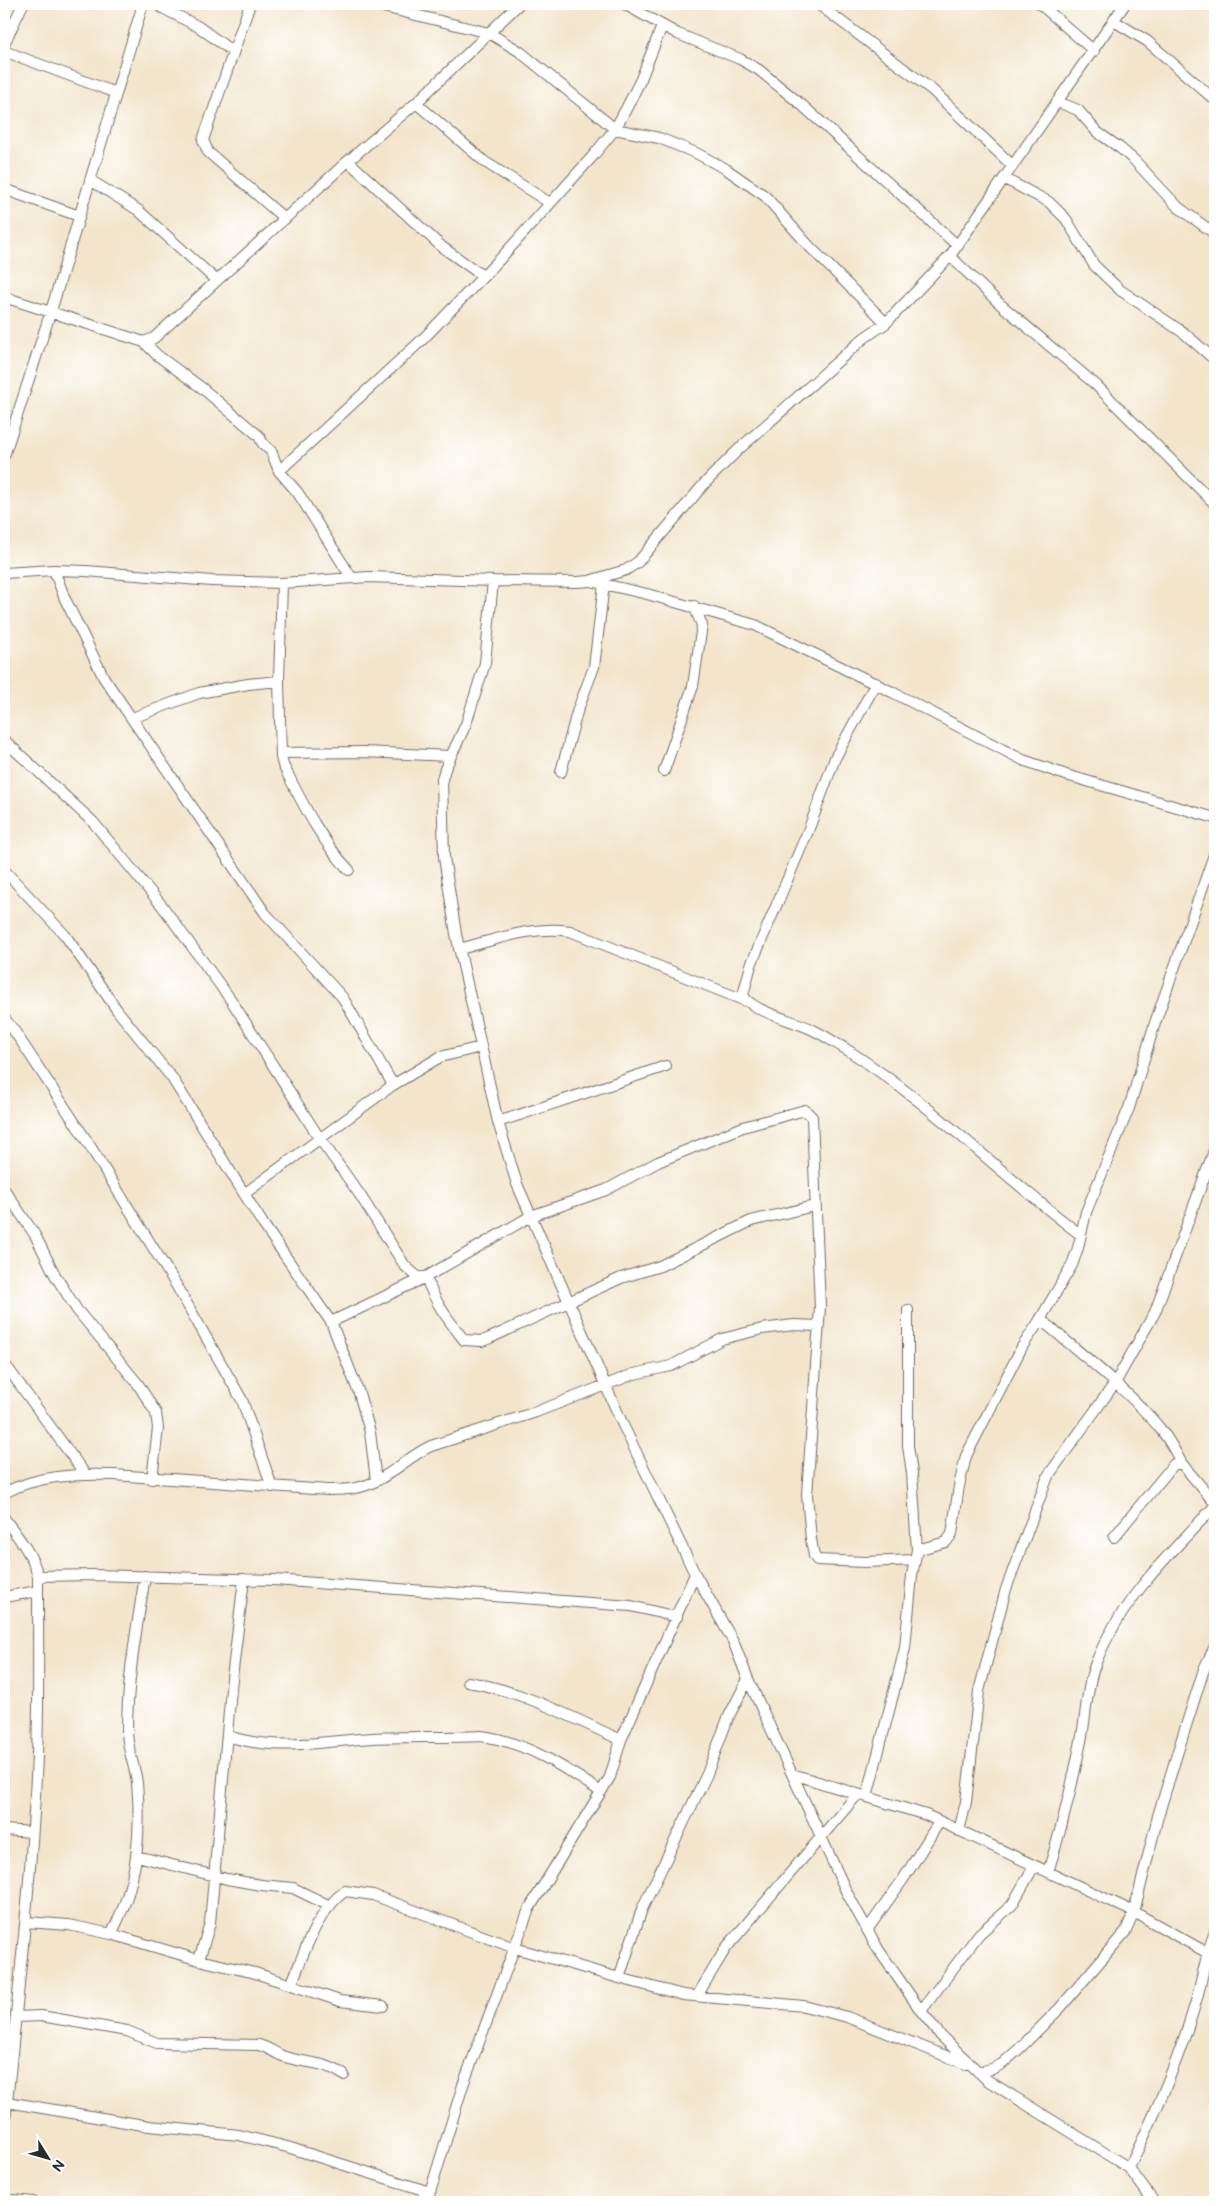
<svg xmlns="http://www.w3.org/2000/svg" width="1219" height="2206" font-family="'Balsamiq Sans',sans-serif">
	<style>
		.lines { fill: none; stroke-linecap: round; stroke-linejoin: round }
		.minor-casing { stroke: #716c63; stroke-width: 12 }
		.minor { stroke: #fff; stroke-width: 10 }
	</style>
	<rect width="100%" height="100%" fill="#fff"/>
	<filter id="ink" filterUnits="userSpaceOnUse"><feTurbulence type="fractalNoise" baseFrequency=".02" numOctaves="2"/><feDisplacementMap in="SourceGraphic" scale="10" xChannelSelector="R" yChannelSelector="G"/><feConvolveMatrix kernelMatrix="1 2 1 2 8 2 1 2 1" color-interpolation-filters="sRGB"/></filter>
	<filter id="wash" filterUnits="userSpaceOnUse"><feTurbulence type="fractalNoise" baseFrequency=".0096" numOctaves="4" result="noise"/><feDisplacementMap in="SourceGraphic" scale="20" xChannelSelector="R" yChannelSelector="G"/><feGaussianBlur stdDeviation="1.12" result="paint"/><feColorMatrix in="noise" values="0 0 0 0 0 0 0 0 0 0 0 0 0 0 0 0 0 1.4 0 .05"/><feComposite in="paint" operator="in"/></filter>
	<g filter="url(#wash)">
		<rect width="100%" height="100%" fill="#f2e5cc"/>
	</g>
	<g filter="url(#ink)">
		<g class="lines">
			<g class="minor-casing">
				<path id="minor" d="M155,4L199,27L233,52
					M250,4L203,140L208,152L285,219
					M371,4L489,33L519,51L615,129L659,138L696,153L726,169L765,196L809,246L886,323
					M624,4L678,34L740,59L759,70L803,106L958,246
					M818,4L932,90L1013,166
					M1040,4L1094,51
					M1114,21L1147,41L1215,100
					M4,44L23,4
					M4,51L116,93
					M1058,102L1078,110L1097,132L1120,148L1134,160L1178,207L1215,234
					M416,103L485,162L550,203
					M348,161L442,247L483,276
					M1005,179L1049,202L1066,219L1094,265L1120,290L1184,333L1215,360
					M90,180L138,210L217,281
					M4,189L79,216
					M950,256L1000,304L1096,385L1215,504
					M4,297L144,342L154,338L348,161L416,103L519,4
					M144,342L157,355L202,388L259,436L263,444L271,451L279,471L298,493L351,577
					M4,456L51,311L143,4
					M279,471L423,339L501,258L592,157L615,129L626,109L641,79L662,26
					M54,570L65,599L104,678L265,913L343,998L393,1085
					M4,573L54,570L86,571L212,581L282,583L368,577L493,581L578,582L589,581L626,570L638,562L705,483L739,449L864,338L886,323L950,256L1125,4
					M493,581L485,663L466,724L445,769L442,779L444,857L456,934L498,1122L517,1184L623,1425L695,1574L733,1641L748,1679L847,1893L878,1949L921,2011L941,2036L987,2080L1129,2168L1154,2202
					M590,581L647,594L755,625L892,692L1023,760L1066,775L1215,818
					M282,583L279,681L281,757L283,765C302,802 320,840 349,870
					M876,683L835,758L808,831L751,965L743,995C751,1012 797,1021 813,1030C824,1035 835,1043 846,1049C931,1103 1001,1175 1081,1235
					M132,718L199,693L248,684L279,681
					M4,740L93,822L163,907L231,1000L320,1139L360,1195L405,1266L418,1277H426C435,1303 447,1318 464,1340L482,1341L490,1338L621,1278L660,1266L751,1221L814,1206
					M281,753L363,752L450,756
					M664,771L693,686L702,625L694,606
					M561,772L577,712L594,667L604,584
					M4,870L65,935L117,1010L172,1078L263,1224L331,1322L359,1393L370,1432L376,1481
					M459,949C495,940 533,925 570,931L746,1001
					M4,1018L13,1029L85,1138L175,1283L242,1400L272,1487
					M498,1122L666,1066
					M4,1189L35,1235L55,1275L77,1310L138,1384L156,1413L158,1428L152,1479
					M244,1194L393,1085L440,1057L481,1047
					M908,1310V1446L912,1473L917,1550
					M331,1322L426,1277L531,1216L606,1190L658,1162L743,1127L805,1110L812,1117L820,1307L807,1495L811,1539L814,1556L817,1560L865,1562L915,1560
					M1038,1323L1072,1265L1078,1248L1086,1212L1129,1108L1155,1023L1215,852
					M4,1363L85,1474
					M4,1493C38,1475 76,1474 114,1475L328,1490C345,1490 362,1489 378,1480C397,1470 411,1455 431,1446L536,1412L634,1374L671,1366L722,1339L762,1329L794,1325L819,1326
					M4,1518C18,1537 32,1553 38,1576C38,1636 39,1695 37,1755C32,1881 16,2007 4,2133
					M1114,1537L1174,1464H1182L1215,1503
					M38,1576L94,1575L274,1580L631,1606L677,1617
					M4,1597L38,1591
					M468,1682C523,1691 571,1717 621,1740
					M228,1736C276,1752 324,1741 373,1738C409,1736 445,1738 481,1736C524,1741 566,1768 601,1792
					M792,1774L926,1815L1134,1912L1215,1957
					M867,1797L905,1648L912,1575L917,1550L946,1542L952,1534L959,1486L966,1456L1022,1347L1038,1323H1045C1082,1355 1132,1393 1162,1431C1170,1441 1176,1453 1182,1464
					M4,1830L32,1832
					M959,1831L966,1802L979,1691L1006,1589L1048,1476L1115,1383L1155,1312L1215,1148
					M137,1856L227,1879L261,1885L293,1888L330,1906
					M1048,1872C1062,1827 1073,1782 1082,1736C1086,1714 1087,1685 1095,1665C1119,1602 1169,1554 1215,1506
					M26,1922L69,1925L111,1934L199,1960L255,1973L340,2001L383,2006
					M867,1930L904,1878L939,1822
					M111,1934C137,1887 142,1836 137,1783C135,1766 127,1749 127,1731C127,1679 137,1627 145,1576
					M199,1960L210,1923L232,1678L244,1579
					M619,1978L642,1909L707,1774L728,1718L748,1679
					M291,1985C305,1952 315,1913 345,1891L373,1895L515,1948L619,1978L683,1995L804,2006L847,2017L966,2064
					M697,1996L726,1948L857,1795
					M921,2011L979,1934L1012,1905L1034,1866
					M16,2017L41,2016L127,2031L157,2043L259,2045C269,2048 272,2051 280,2055C301,2064 323,2060 344,2075
					M978,2072L992,2069L1002,2064L1019,2049L1060,2008L1126,1931L1134,1912L1158,1816L1178,1751L1204,1669L1215,1646
					M7,2102L149,2126L239,2135L287,2147L430,2192
					M1129,2168C1155,2115 1178,2061 1195,2005C1202,1981 1205,1956 1215,1932
					M4,2199L33,2202
					M427,2202L463,2085L529,1909L610,1777L621,1740L695,1574"/>
			</g>
			<use href="#minor" class="minor"/>
		</g>
	</g>
	<rect width="1219" height="2206" fill="none" stroke="#fff" stroke-width="20"/>
	<g transform="translate(48 2158) rotate(127)" stroke="#ffffff" stroke-width="4" paint-order="stroke">
	<path d="M0-4L9 19L0 12L-9 19Z" fill="#2b2b2b"/>
	<text y="-8" font-size="14" font-weight="bold" text-anchor="middle" fill="#2b2b2b">N</text>
	</g>
</svg>
